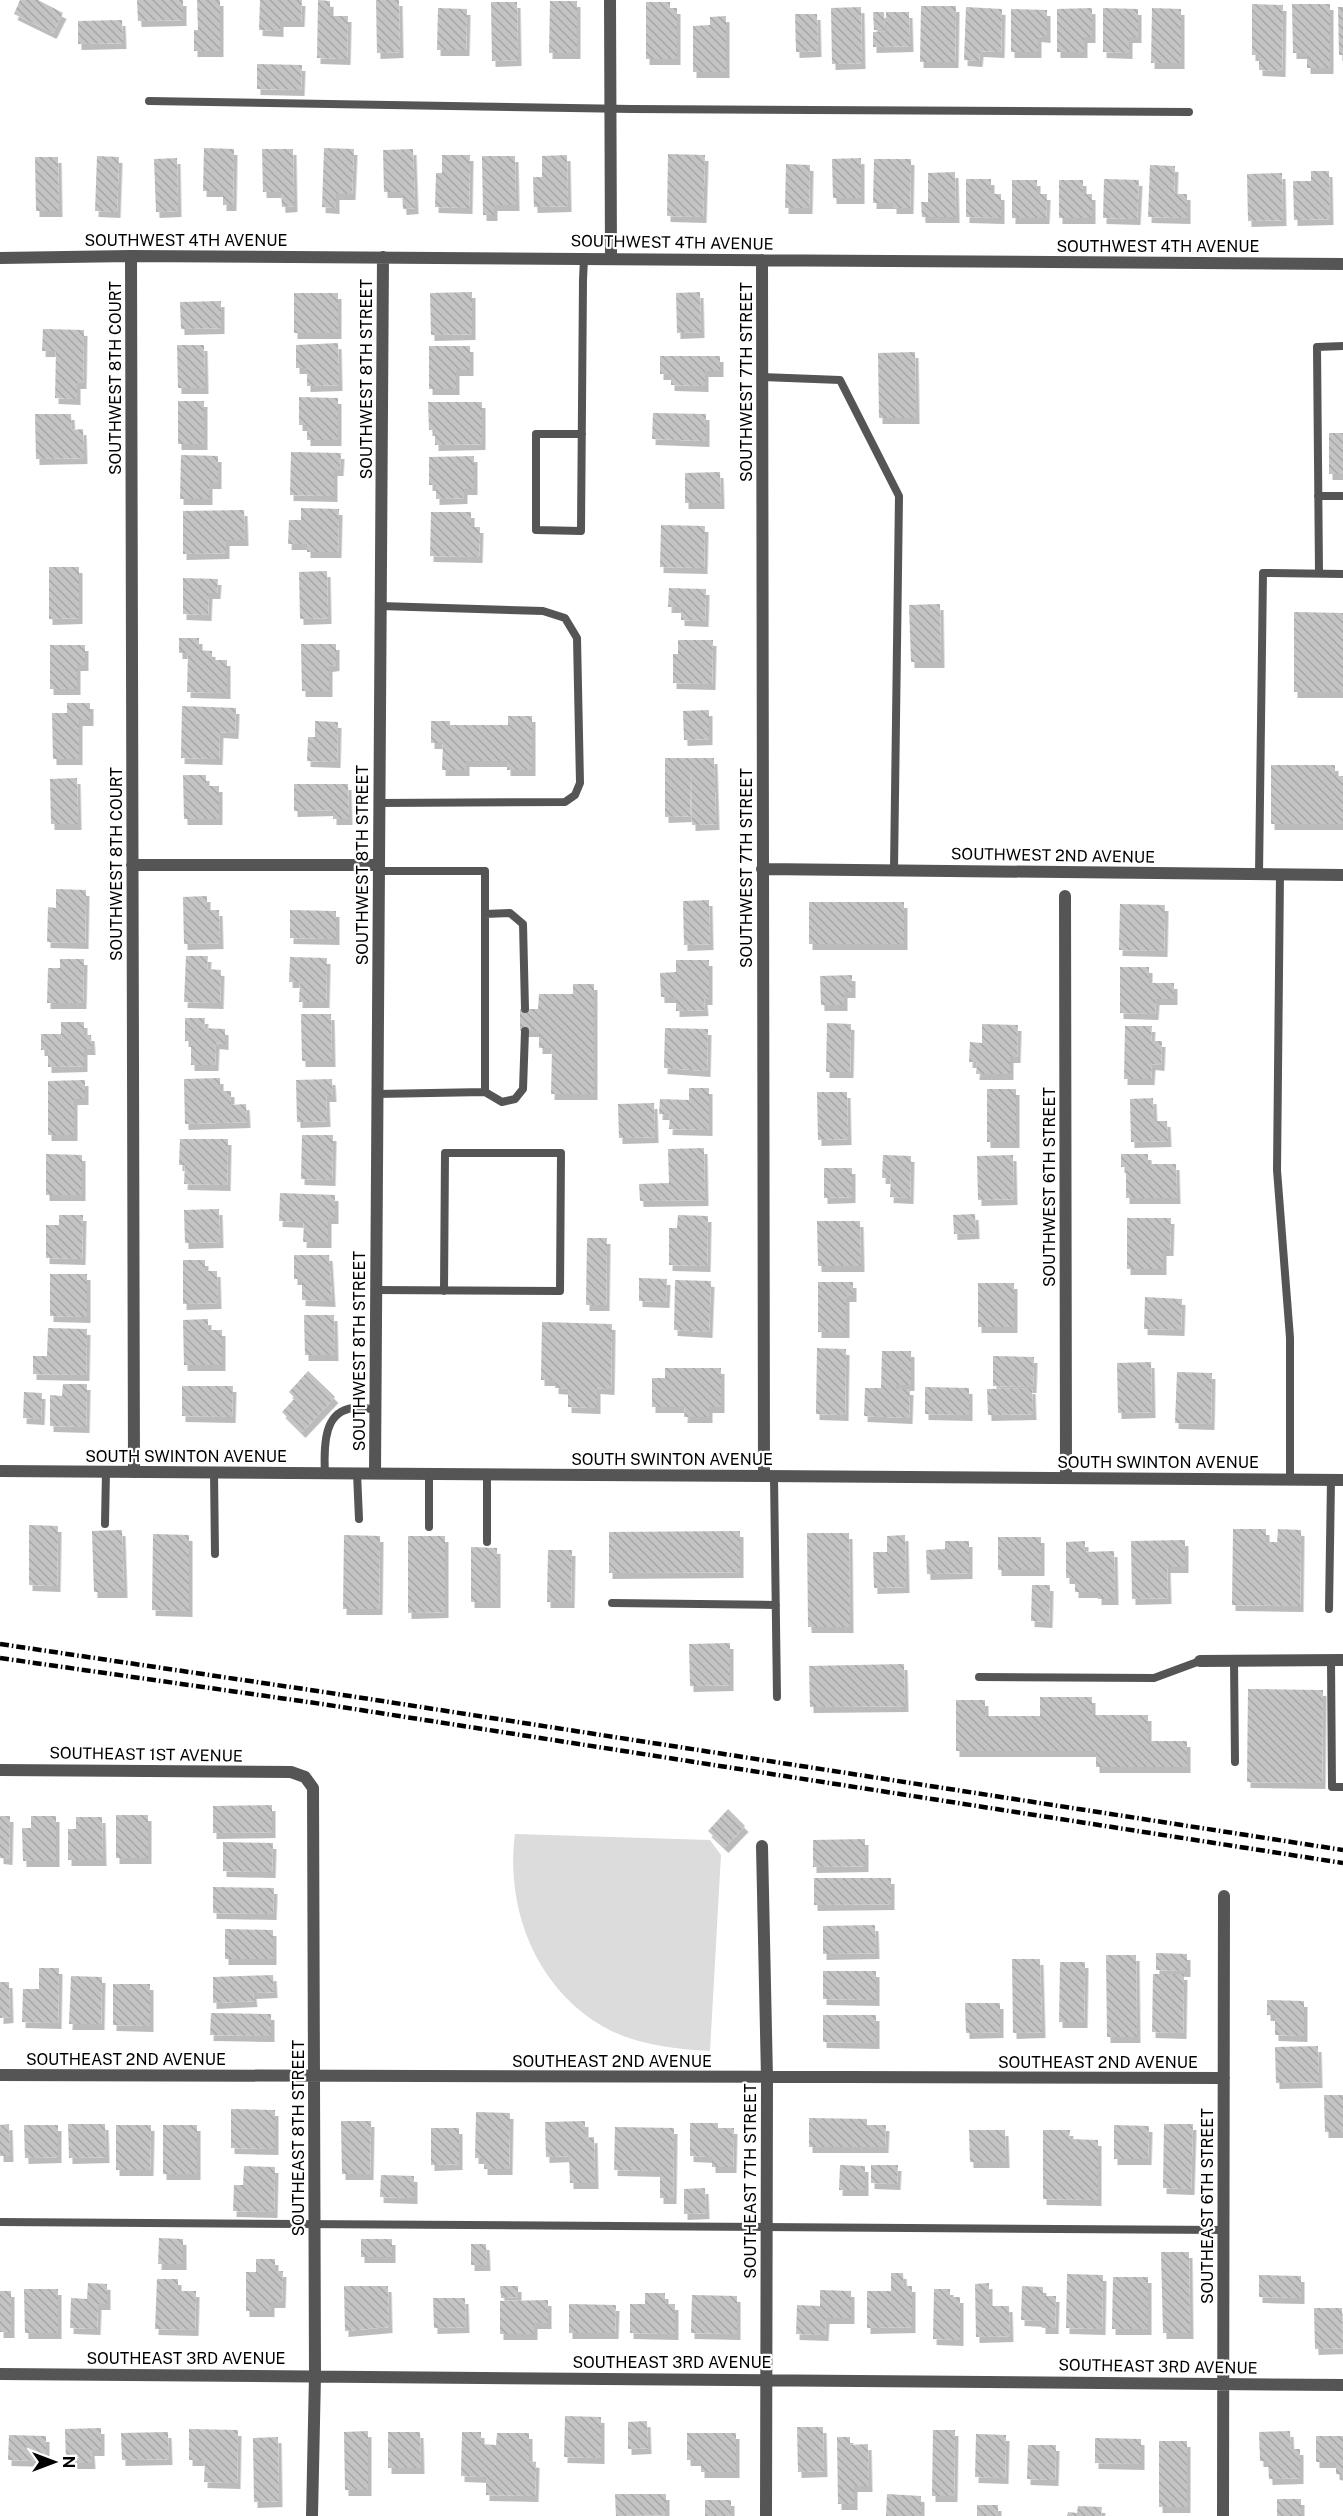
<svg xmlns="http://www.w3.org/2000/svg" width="1343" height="2516" font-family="'Public Sans',sans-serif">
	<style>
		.park { fill: #dcdcdc }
		.building { fill: url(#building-back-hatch); filter: url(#shadow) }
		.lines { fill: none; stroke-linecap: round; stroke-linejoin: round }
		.service { stroke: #555; stroke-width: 8 }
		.minor { stroke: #555; stroke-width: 12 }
		.tertiary { stroke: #555; stroke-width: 12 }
		.rail { stroke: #000; stroke-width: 4.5; stroke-dasharray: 9 3 1.5 3; stroke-linecap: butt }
		.labels { text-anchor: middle; stroke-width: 4.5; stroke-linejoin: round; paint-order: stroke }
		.street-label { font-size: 16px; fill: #000; stroke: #fff }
	</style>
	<defs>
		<pattern id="building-back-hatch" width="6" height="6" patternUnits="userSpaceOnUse" patternTransform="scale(1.5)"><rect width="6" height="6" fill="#c4c4c4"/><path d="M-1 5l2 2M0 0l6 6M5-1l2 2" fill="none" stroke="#a7a7a7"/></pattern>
		<filter id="shadow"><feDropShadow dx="3.5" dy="6" stdDeviation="0" flood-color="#0004"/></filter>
	</defs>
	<rect width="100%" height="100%" fill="#fff"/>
	<path class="park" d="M515,1834L710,1840L721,1855L710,2051C674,2049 636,2045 604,2027C536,1989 505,1908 515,1834Z"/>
	<path class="building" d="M20,0H38L63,13L53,33L14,14Z
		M137,0H183V20L138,21Z
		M197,0H220V51H194V30H198Z
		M260,0H302L301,21H280V31L259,30Z
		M318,0L330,1V16H348L347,59L317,58Z
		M376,0H399L400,52L377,53Z
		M550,1H577V53H549Z
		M491,2H517L518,60L492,61Z
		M646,2H670V8H677V59H646Z
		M1252,4L1283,5L1282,71L1259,70V55H1252Z
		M1292,4H1330V68H1307V53H1293Z
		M921,6H956L955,62H920Z
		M861,7L862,63L832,64L831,8Z
		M966,7L1002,9L1001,52L980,51L979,61L964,60Z
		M1338,7H1343V55H1339Z
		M438,8L467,9L466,50H437Z
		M1092,8V37H1084V52H1057V9Z
		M1103,8L1138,9V37H1129V53L1103,52Z
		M1152,8L1181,9V63H1151Z
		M1011,9L1047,10V37L1038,36V52H1011Z
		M873,12H884L885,30H874Z
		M886,12H909L910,46L873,47V32L886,31Z
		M795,14H817L818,51L796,52Z
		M726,16V72H693V26L710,25V17Z
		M122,20L123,43L78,44V21Z
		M257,64L302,65L301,90L257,89Z
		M204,148L234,149L233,205H223V191H203Z
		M324,148L354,149L352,194H336V208L322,207Z
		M262,149H293L294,206L282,207L281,192H263Z
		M413,149L415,208L403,209L402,192H384L383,150Z
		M668,154L705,155L703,217L667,216Z
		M442,155H470L469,208L435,207L436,173H442Z
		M567,155L568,206L534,207L533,177H542V156Z
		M97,156L119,157L117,212L95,211Z
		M482,156H515L516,205H494V215H483Z
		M35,157H58L59,211H36Z
		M177,158L178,211L156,212L154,159Z
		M861,158V198H833L832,159Z
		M874,159H911L910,208H893V203H873Z
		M786,164L810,165L809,208H785Z
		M1150,165L1175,166L1174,194H1187V218L1148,217Z
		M1311,171H1329L1330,219L1294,220L1293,181H1311Z
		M955,172L956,217H922L921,202H928V173Z
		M1282,173L1283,220L1248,221L1247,174Z
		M966,179H991V194H1001V218L966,217Z
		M1104,179L1139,180L1137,219L1103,218Z
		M1012,180H1037V194H1047L1046,218H1012Z
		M1059,180H1083V194H1092V218H1059Z
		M472,292V334L431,335L430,293Z
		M700,292L701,332L677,333L676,293Z
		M294,293H338V333H294Z
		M221,301V328L181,329L180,302Z
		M43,329L84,330L83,383H77V399L55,398L56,351H42Z
		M338,343L339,385L307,386V368H296V345Z
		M177,345H204L205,388H178Z
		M429,346H470V370H456V389H429Z
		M915,352L916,418H879L878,353Z
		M660,356H720V371H705V386L671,385V374H660Z
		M299,397L338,398V440H307V425H299Z
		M178,401H204V444H178Z
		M428,402H482V444L435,445V430H429Z
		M653,413L706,414V441L652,439Z
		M35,414H71L72,430L83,429L84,458L36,459Z
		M1329,433H1343V474H1329Z
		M291,452L341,453L340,470H334V496L290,495Z
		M181,455L218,456V483H209V499H180Z
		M474,456V489H464V498L436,499V485H429V457Z
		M720,472L721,503H685V473Z
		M301,508L339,509L338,552H307V544H288L289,520H301Z
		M244,510L245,540H226V553L183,554V511Z
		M431,512H471V527H480L479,557L430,556Z
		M661,525L705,526L704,568L660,567Z
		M49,567H79V618L49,619Z
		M327,571L328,618L300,619L299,572Z
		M183,578L218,579L217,593H209L208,615L183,614Z
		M669,588L706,589L705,621L681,620V607H668Z
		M940,604L941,662H911L909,605Z
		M1294,612L1343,613V692H1294Z
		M179,638H199V650L212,651V660H227V693L187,692L188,653H179Z
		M678,640H713L712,684L673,683V654H678Z
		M301,644H336V665L329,666V691H302Z
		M50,645H85V665H77V689H50Z
		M67,703H90V720H79V759H53L52,713H67Z
		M182,706L236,708L235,733L220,732L219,759L181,758Z
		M709,710V739L684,740L683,711Z
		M508,716H532V770H507V761H466V770H442L443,743H431V721H450V725H508Z
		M315,721L338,722L337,762L307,761L308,737H315Z
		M665,758H714L716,824L692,825L691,764L690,816L665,817Z
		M1271,765H1335V776H1343V824H1271Z
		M183,775H206V786H219V819H184Z
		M77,778L78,824H51L50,779Z
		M294,784H348L349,819H333V810L294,811Z
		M56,889L86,890L85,943L47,942L48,907L56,908Z
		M207,896V910H219L220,943L184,944L183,897Z
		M709,900L710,944L684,945L683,901Z
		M809,902H904V944H809Z
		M1120,904L1165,905L1164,951L1119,950Z
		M290,910L336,911V939L290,938Z
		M186,956H208L207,969L221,970L220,1003L184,1002Z
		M290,957L327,958L326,1002H299L300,982H289Z
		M60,959H84L83,1003H47L48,968H60Z
		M676,960H709V999H704L705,1010L676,1011V997H661L660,973L676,972Z
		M1120,967H1149V983H1174V999H1156L1155,1014L1120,1013Z
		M852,975V992H844V1005H821L820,976Z
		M573,984H594V1094H551L552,1048H539V1031H520V1009H538L539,994H573Z
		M301,1014H331L332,1061H302Z
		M185,1018H205L204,1028L225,1029V1044L216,1043L215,1065H191V1041H185Z
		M61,1022H84V1035H91L92,1049H84V1066L48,1067V1050H41V1034H61Z
		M827,1023L851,1024L850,1072H826Z
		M982,1024L1018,1025L1017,1057H1010V1074H976L977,1062H969L970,1042L982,1043Z
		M1125,1026H1152L1151,1041H1162L1161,1065L1152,1064L1151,1079H1124Z
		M665,1028L708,1029L707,1071L664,1068Z
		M220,1078V1091H231V1105L246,1104L247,1122L185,1124L184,1079Z
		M332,1079L333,1096H326L327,1121L297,1122L296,1080Z
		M85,1080V1099H74V1135H48V1081Z
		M689,1088H709V1130L669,1129L670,1114H659L660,1099L689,1100Z
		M987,1089H1016V1142H987Z
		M817,1092H847L848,1139L818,1140Z
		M1153,1098L1154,1121H1167L1168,1141L1131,1142L1130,1099Z
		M654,1103L655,1137L619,1138L618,1104Z
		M302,1135H333L332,1180L301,1179Z
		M180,1139H228L227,1185L184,1184L185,1165H179Z
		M704,1148L705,1200L640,1201L639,1184L669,1183L668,1149Z
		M46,1154L82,1155V1195H46Z
		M1121,1154H1148V1164H1176L1177,1198H1126V1167H1121Z
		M883,1155L911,1156L910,1198L890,1197L891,1178H882Z
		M1013,1155L1014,1199L978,1200L977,1156Z
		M824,1168H852V1197L824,1198Z
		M280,1193L335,1195V1218H328V1242H303L304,1222L279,1221Z
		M219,1209L220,1242L185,1243L184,1210Z
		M975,1214L976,1233L954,1234L953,1215Z
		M59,1215H83L82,1259L46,1258V1225H59Z
		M678,1215L708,1216L707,1266L669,1265V1228H677Z
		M1127,1218H1171L1170,1250H1163V1269H1127Z
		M817,1221H860L861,1266H818Z
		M587,1238H607L606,1305H586Z
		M294,1255H329L332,1301L302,1300V1279H294Z
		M183,1260H205V1271H217L218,1303L183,1304Z
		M50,1274H87V1317L50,1316Z
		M639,1278L667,1279L666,1302L639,1301Z
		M675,1280L711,1281L709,1332L674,1330Z
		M818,1282H853V1296H846V1332H818Z
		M978,1283H1014V1327H978Z
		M1145,1297L1182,1299L1181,1330L1144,1329Z
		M304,1315H334L335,1355H305Z
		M208,1319V1330H222V1365H184L183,1320Z
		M542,1322L612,1324L611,1389L597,1388V1408L568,1407V1389L555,1388V1380H541Z
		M48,1328L87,1329L86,1375L33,1374V1356H47Z
		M817,1348L846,1349L845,1415L816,1414Z
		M882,1351H911V1385H896V1389H910L909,1418L864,1416L865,1388H881Z
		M993,1356L1034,1357L1033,1387L993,1386Z
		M1151,1362L1152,1412L1118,1413L1117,1363Z
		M665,1368H721V1407H709V1417H684L685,1407H652V1378H665Z
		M308,1371L335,1397L302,1432L282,1412L295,1398L289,1392Z
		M1177,1372L1212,1373L1211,1424L1175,1423Z
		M63,1384H87L86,1427L50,1426V1395L62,1396Z
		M182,1386H233L232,1417L182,1416Z
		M925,1387L969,1388V1415L925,1414Z
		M1032,1388L1033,1414L988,1415L987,1389Z
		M24,1392L42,1393L41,1419L23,1418Z
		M29,1525L58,1526L57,1586L29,1585Z
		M1233,1529H1266V1542H1277L1278,1529L1301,1530L1300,1606L1232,1605Z
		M122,1530L124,1592H94L92,1531Z
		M740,1531V1572L609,1573V1532Z
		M807,1533H849L850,1627H808Z
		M153,1534L189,1535V1611L152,1610Z
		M344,1535L380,1536L379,1609H343Z
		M905,1535L906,1587L874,1588L873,1552H887V1536Z
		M408,1536H445V1612L408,1613Z
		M998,1537H1041V1570H998Z
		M1185,1540V1567H1167L1168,1598L1132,1599L1131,1541Z
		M945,1541H969V1573L927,1574L926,1550L945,1549Z
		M1085,1541V1552L1114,1551L1115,1599H1098V1592H1075V1578H1066V1542Z
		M471,1547L497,1548V1602H471Z
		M548,1550H572L571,1602H547Z
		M1032,1585H1050L1049,1622L1031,1621Z
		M730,1643V1685L690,1686L689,1644Z
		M904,1664L905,1706L810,1707L809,1666Z
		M1248,1689L1323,1690L1322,1783L1247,1782Z
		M1040,1697H1092V1715H1148V1741H1187V1767H1096V1751H956V1700H985V1716H1040Z
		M272,1805V1832L213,1833V1806Z
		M728,1809L745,1826L725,1847L708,1831Z
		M116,1815H148V1858H116Z
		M0,1816H10L9,1859L0,1858Z
		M31,1816H56V1861H23L22,1828H31Z
		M76,1817H102L103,1860H68V1829H76Z
		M865,1839V1866L813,1867V1840Z
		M223,1842L273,1843L272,1872L223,1871Z
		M814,1878H891V1904L814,1905Z
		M213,1887L274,1888L273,1914L213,1913Z
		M875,1925L876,1953L823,1954V1926Z
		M225,1929L273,1930V1959H225Z
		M1156,1953L1187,1954V1971L1156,1970Z
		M1106,1955H1136L1137,2037H1107Z
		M1012,1959H1040L1042,2032L1013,2033Z
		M1060,1962H1085L1084,2022H1059Z
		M39,1968H59L58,2023L22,2022L23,1989H39Z
		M823,1971H876V2000L823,1999Z
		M1153,1974H1184L1183,2033L1152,2032Z
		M273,1975L274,1992L253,1993L254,2001L213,2003V1977Z
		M71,1976L102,1977L101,2024H69Z
		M0,1982H9L10,2017L0,2018Z
		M113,1984H150V2026L113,2025Z
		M1267,2000L1304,2001V2036L1275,2035V2015H1267Z
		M965,2003H1000V2032L966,2033Z
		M211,2013L271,2014V2036L210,2035Z
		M823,2015H876V2043L823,2042Z
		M1318,2046L1319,2082L1276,2083L1275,2047Z
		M1324,2095H1343V2132H1325Z
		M231,2109L275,2110V2149L231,2148Z
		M476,2112L510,2113L509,2169H484V2158H475Z
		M809,2118L867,2119V2125H886L885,2147H809Z
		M341,2121H371L370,2174H342Z
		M585,2121V2138L594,2137L595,2183H570L569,2156L546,2157L545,2122Z
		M690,2123H718V2128H734L733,2167H712V2157L690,2156Z
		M9,2124L10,2156H0V2125Z
		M68,2124H105L106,2157L69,2158Z
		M1164,2124H1193L1191,2189L1163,2188Z
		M24,2125H58V2157L25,2158Z
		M116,2125H151L150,2170H116Z
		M163,2125H197V2174H163Z
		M1114,2125L1149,2126L1148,2159H1114Z
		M615,2127L674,2128L673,2198H660V2171L614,2170Z
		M431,2128H459V2164L431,2165Z
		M969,2130H1005L1006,2162H970Z
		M1043,2130H1070L1069,2139L1098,2140V2200L1043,2199Z
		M840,2165L865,2166V2190H839Z
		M871,2165H898L897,2184L871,2183Z
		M244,2166L275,2167L274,2212L233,2211L234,2185H243Z
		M381,2175L414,2176V2198L380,2197Z
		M705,2188L706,2213L684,2214V2189Z
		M159,2238L183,2239V2264H158Z
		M361,2239H392V2257H361Z
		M471,2244H486L487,2265H471Z
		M1161,2252H1189L1190,2333H1163Z
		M256,2259H275V2271H283L282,2302H271V2311H246V2272H256Z
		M891,2273H903L904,2286H912V2327L867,2328V2291H891Z
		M1067,2274L1103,2275L1102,2329L1066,2328Z
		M1259,2275L1301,2276V2298L1259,2297Z
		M1113,2277H1148V2329H1112Z
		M157,2279H178V2291H196L195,2330L155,2329Z
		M88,2283L107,2284V2304H98L97,2329L70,2328L71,2298L87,2299Z
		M989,2283V2306H1009L1010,2336L976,2337L975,2284Z
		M344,2286H388L389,2327L345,2331Z
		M500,2286H518V2297L501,2298Z
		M1022,2286L1043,2287V2296H1056L1055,2328H1042V2321L1021,2320Z
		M24,2289H58V2333H25Z
		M934,2289H950V2297H960V2340L933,2339Z
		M820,2290L851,2291V2318H826L825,2335L796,2334L797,2305L820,2306Z
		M0,2291H11V2332H0Z
		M645,2293H665V2304H675V2334L630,2333V2304H645Z
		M692,2295L737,2296V2334L691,2333Z
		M433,2298H465L466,2327L434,2328Z
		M548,2300V2323H534V2334H500V2301Z
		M569,2304L616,2305L615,2333H569Z
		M1314,2308H1342L1343,2348L1315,2349Z
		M565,2416L601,2417V2458L564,2457Z
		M647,2421L648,2448L628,2449V2422Z
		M797,2427H823L824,2471L798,2472Z
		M101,2428V2450H91L92,2463H66L65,2429Z
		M189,2429L238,2430L237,2483L204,2482L205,2460H189Z
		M933,2430H955L954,2496H932Z
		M368,2431V2490H345L344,2432Z
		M1290,2431L1291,2449H1300V2478L1269,2479L1268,2461H1260L1259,2432Z
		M168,2432L169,2459L122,2460L121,2433Z
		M388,2432H420L421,2468H388Z
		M462,2432H481V2444L496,2445L497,2433H529V2461L536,2462L535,2496L486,2495V2477L461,2476Z
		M687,2433H736V2472H701V2460H687Z
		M976,2434L1006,2435L1005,2478L975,2477Z
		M9,2435L46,2436V2461L8,2460Z
		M1316,2436H1343V2475L1336,2474V2462H1316Z
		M278,2437L279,2501L254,2502L253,2438Z
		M837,2437H850V2445L868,2444L869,2486H854V2504H838Z
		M1095,2438L1141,2439V2464L1095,2463Z
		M1159,2441H1187V2507H1159Z
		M1028,2445H1056L1055,2480L1027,2479Z
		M615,2494H666V2515L616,2516Z
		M887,2494L921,2496V2516H886Z
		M1277,2499H1301V2516H1277Z
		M705,2500H731V2516H705Z
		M977,2505H998V2516H977Z
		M1078,2506L1102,2507L1101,2516H1067L1068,2512L1077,2513Z"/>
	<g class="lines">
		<path class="service" d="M149,101L632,109L1189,112
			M762,377L840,380L899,496L894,870
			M582,434H536V530L581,531L583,280L584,258
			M1318,496H1343
			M1319,573L1317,347L1343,346
			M379,803L565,802L575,795L580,783L577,638L565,618L543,611L380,606
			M1259,874L1263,573L1343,574
			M1280,874L1277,1170L1290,1338V1479
			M485,914L510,913L523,924L525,1009
			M485,1092L502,1102L515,1099L523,1089L525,1031
			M377,1094L485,1092V871H378
			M376,1290L560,1291L561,1153H445L444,1291
			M214,1472L215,1554
			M325,1473C323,1437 325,1398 375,1410
			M357,1473L359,1519
			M429,1474V1527
			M774,1476L777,1697
			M105,1524L106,1471
			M487,1542V1474
			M612,1603L776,1605
			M1329,1609L1331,1480
			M1234,1660L1235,1762
			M1331,1660L1332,1787H1343
			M979,1677L1154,1678L1200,1661
			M0,2222L1224,2230"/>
		<path class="minor" d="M610,0L611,258
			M131,256L134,1472
			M0,258L131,256L1343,264
			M762,260L764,1476
			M132,865H378
			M762,869L1343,875
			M1065,896L1066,1478
			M375,1473L383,257
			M1200,1661L1343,1660
			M0,1770L291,1772L305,1777L313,1788L315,2375L312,2516
			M762,1846L767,2078L766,2516
			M0,2075L1224,2078
			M0,2374L1343,2385
			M1223,2516L1224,1896"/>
		<path class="tertiary" d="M0,1471L1343,1480"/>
		<path class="rail" d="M0,1644L324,1692L1343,1850
			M0,1658L322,1704L1343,1863"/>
	</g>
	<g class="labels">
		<g class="street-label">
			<text x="186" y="246">SOUTHWEST 4TH AVENUE</text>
			<text transform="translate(672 242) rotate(1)" y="6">SOUTHWEST 4TH AVENUE</text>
			<text x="1158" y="252">SOUTHWEST 4TH AVENUE</text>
			<text transform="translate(115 378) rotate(-90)" y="6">SOUTHWEST 8TH COURT</text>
			<text transform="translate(366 379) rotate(-90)" y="6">SOUTHWEST 8TH STREET</text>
			<text transform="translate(746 382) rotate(-90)" y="6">SOUTHWEST 7TH STREET</text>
			<text transform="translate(1053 855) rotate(1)" y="6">SOUTHWEST 2ND AVENUE</text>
			<text transform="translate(116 864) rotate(-90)" y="6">SOUTHWEST 8TH COURT</text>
			<text transform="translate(362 865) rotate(-90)" y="6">SOUTHWEST 8TH STREET</text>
			<text transform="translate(746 868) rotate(-90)" y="6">SOUTHWEST 7TH STREET</text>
			<text transform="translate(1049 1187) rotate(-90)" y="6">SOUTHWEST 6TH STREET</text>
			<text transform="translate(359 1351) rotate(-90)" y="6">SOUTHWEST 8TH STREET</text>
			<text x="186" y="1462">SOUTH SWINTON AVENUE</text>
			<text x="672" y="1465">SOUTH SWINTON AVENUE</text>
			<text x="1158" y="1468">SOUTH SWINTON AVENUE</text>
			<text transform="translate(146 1754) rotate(1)" y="6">SOUTHEAST 1ST AVENUE</text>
			<text x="126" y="2065">SOUTHEAST 2ND AVENUE</text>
			<text x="612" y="2067">SOUTHEAST 2ND AVENUE</text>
			<text x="1098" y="2068">SOUTHEAST 2ND AVENUE</text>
			<text transform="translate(298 2138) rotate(-90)" y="6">SOUTHEAST 8TH STREET</text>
			<text transform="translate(750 2181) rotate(-90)" y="6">SOUTHEAST 7TH STREET</text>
			<text transform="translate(1207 2206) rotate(-90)" y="6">SOUTHEAST 6TH STREET</text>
			<text x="186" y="2364">SOUTHEAST 3RD AVENUE</text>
			<text x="672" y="2368">SOUTHEAST 3RD AVENUE</text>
			<text transform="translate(1158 2366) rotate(1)" y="6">SOUTHEAST 3RD AVENUE</text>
		</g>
	</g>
	<g transform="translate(54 2462) rotate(90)" stroke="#ffffff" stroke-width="4.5" paint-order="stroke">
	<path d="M0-4.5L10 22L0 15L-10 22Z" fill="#000000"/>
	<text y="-9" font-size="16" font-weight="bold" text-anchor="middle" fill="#000000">N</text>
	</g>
</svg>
